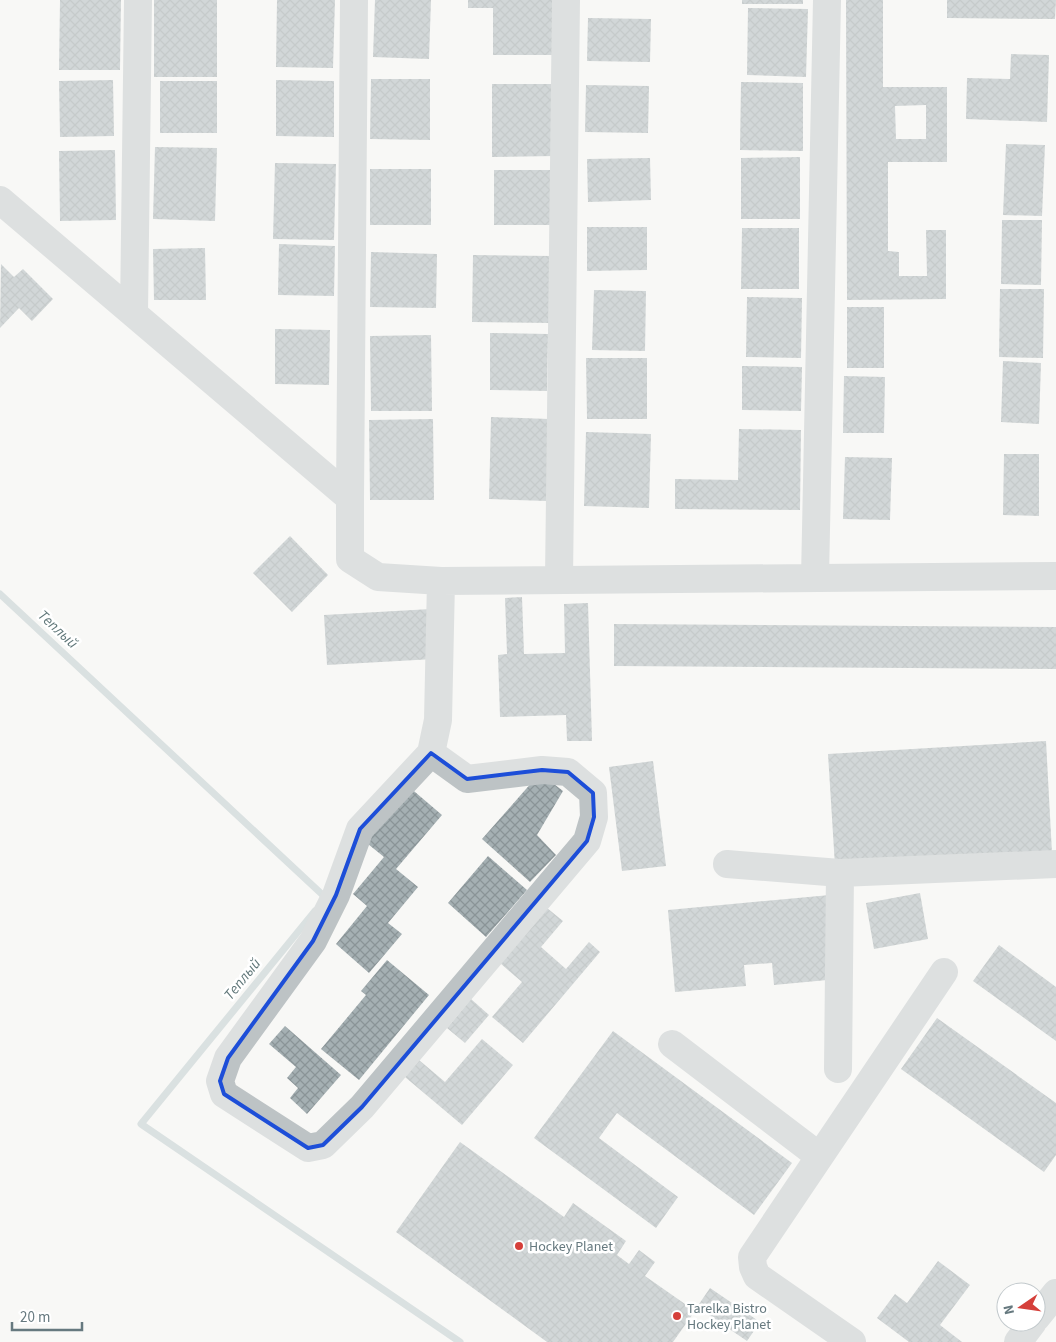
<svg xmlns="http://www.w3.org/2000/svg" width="1056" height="1342" font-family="'Source Sans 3',sans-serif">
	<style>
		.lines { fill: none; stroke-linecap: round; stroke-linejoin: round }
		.stream { stroke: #b7c5c7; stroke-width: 7 }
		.building { fill: url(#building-cross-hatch); fill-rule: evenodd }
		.minor { stroke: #bdc3c5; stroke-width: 28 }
		.marked { fill: none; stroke: #1d4ed8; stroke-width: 4; stroke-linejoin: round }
		.poi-dot { fill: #d53f3a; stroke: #fff; stroke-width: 2 }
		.labels { text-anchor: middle; stroke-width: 5; stroke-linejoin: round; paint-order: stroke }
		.poi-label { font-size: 14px; fill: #66797f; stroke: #fff; text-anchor: start }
		.water-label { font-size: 15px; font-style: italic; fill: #607779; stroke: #fff }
	</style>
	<defs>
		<pattern id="building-cross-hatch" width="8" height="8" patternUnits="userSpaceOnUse" patternTransform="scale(1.25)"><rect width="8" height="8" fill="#a5b0b3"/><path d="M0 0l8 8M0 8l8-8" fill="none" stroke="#8a9497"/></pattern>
	</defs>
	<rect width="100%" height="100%" fill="#f8f8f6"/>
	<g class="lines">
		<path class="stream" d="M0,594L326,898L325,899
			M315,911L141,1124L460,1342"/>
	</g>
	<path class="building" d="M60,0H121L120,70H59Z
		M154,0H217V77H154Z
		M277,0H335L333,68L276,67Z
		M375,0H431L429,59L373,57Z
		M468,0H554V55H493V8H468Z
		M742,0H803V4H742Z
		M846,0H883V87H947V162H888V251L899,252V276H927L926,230H946V299L847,300ZM926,105V139H896L895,106Z
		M947,0H1056L1055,19L947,18Z
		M748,8L808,9L806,77L747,75Z
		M588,18L651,19L650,62L587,61Z
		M1011,54L1049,55L1047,122L966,119L967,78L1010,79Z
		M371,79H430V140L370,139Z
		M113,80L114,136L60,137L59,81Z
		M276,80L334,81V137L276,136Z
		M160,81H217V133H160Z
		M741,82L803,83V151L740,150Z
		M492,84H554L555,156L492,157Z
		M586,85L649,86L648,133L585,132Z
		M1006,144L1045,145L1042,216L1003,215Z
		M155,147L217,148L215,221L153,219Z
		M115,150L116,220L60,221L59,151Z
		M800,157V219H741V158Z
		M650,158L651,200L588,202L587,159Z
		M275,163L336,164L334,240L273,239Z
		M370,169H431V225H370Z
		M494,170H552V225H494Z
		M1002,220H1042L1041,285L1001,284Z
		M587,227H647V270L587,271Z
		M742,228H799V289H741Z
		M279,244L335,246L334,296L278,295Z
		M205,248L206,300H154L153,249Z
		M371,252L437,254L436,308L370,307Z
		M473,255L552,256V323L472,322Z
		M1,264L14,277L23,269L53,299L32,321L19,308L0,328Z
		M1000,289H1044L1043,358L999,357Z
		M594,290L646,291L645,351L592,350Z
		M747,297L802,298L801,358L746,357Z
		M847,307H884V368H847Z
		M275,329L330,330L329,385L275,384Z
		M490,333L548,334L547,391L490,390Z
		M431,335L432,411H371L370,336Z
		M586,358H647V419H587Z
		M1003,361L1041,363L1039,424L1001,422Z
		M742,366L802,367L801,411L742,410Z
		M844,376L885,377L884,433H843Z
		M491,417L549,419L547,501L489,499Z
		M433,419L434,500H370L369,420Z
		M739,429L801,430L800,510L675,509V479L738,480Z
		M586,432L651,434L649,508L584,506Z
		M1004,454H1039V516L1003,515Z
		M845,457L892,458L890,520L843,519Z
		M290,536L328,575L292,612L253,573Z
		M522,597L524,654L565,653L564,604L588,603L592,741H567L566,715L500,717L498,655L507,654L505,598Z
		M431,609L434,659L327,665L324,615Z
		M614,624L1056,627V669L614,666Z
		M1046,741L1052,853L835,866L828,754Z
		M653,761L666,866L622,871L609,767Z
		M540,773L563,791L537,835L556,855L530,882L482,839Z
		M408,786L442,815L396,869L418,887L388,923L402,934L369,973L336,944L367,906L353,894L384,857L363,840Z
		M488,856L527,890L486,937L448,903Z
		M920,893L928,939L874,949L866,903Z
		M830,895L838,979L774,985L772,963L744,965L746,986L675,992L668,910Z
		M547,908L563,921L541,947L566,969L589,942L600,952L523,1043L492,1017L522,982L500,963Z
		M999,945L1056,987V1041L973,981Z
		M387,960L429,995L359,1080L321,1049L366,995L361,991Z
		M471,999L489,1015L465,1043L447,1028Z
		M937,1018L1056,1103V1155L1044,1172L901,1069Z
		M285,1026L341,1075L307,1114L290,1098L298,1088L287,1078L296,1067L269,1044Z
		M613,1031L792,1163L754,1215L617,1113L599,1138L678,1197L656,1228L534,1138Z
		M482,1039L513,1065L462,1125L405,1077L419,1060L445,1082Z
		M460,1142L564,1217L573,1203L626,1241L617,1255L629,1264L639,1250L655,1262L645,1276L695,1311L673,1342H547L396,1232Z
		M938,1261L970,1285L940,1325L962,1342H909L877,1318L895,1294L907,1303Z
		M710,1288L760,1322L747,1341L697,1307Z"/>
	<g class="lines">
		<path class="minor" d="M0,200L350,498V559L378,577L441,581L1056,576
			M134,313L138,0
			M350,498L354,0
			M815,578L827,0
			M559,579L566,0
			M431,753L467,779L542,770L568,772L593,793L594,817L587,841L362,1107L323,1145L308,1148L224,1094L220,1081L228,1058L313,941L336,895L360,829L431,753L438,720L441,581
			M727,864L840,873L1056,864
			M672,1044L819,1156
			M838,1069L840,873
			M1036,1318L1056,1293
			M852,1342L757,1276L753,1267L752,1257L944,972
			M1018,1342L1033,1322"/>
	</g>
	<path d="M0 0H1056V1342H0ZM431,753L467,779L542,770L568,772L593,793L594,817L587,841L362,1107L323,1145L308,1148L224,1094L220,1081L228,1058L313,941L336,895L360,829Z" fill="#f8f8f6" fill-opacity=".55" fill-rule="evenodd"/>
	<path class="marked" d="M431,753L467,779L542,770L568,772L593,793L594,817L587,841L362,1107L323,1145L308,1148L224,1094L220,1081L228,1058L313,941L336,895L360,829Z"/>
	<g class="poi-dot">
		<circle cx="519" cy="1246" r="5"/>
		<circle cx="677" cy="1316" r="5"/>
	</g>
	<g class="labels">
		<g class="poi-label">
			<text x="529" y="1251">Hockey Planet</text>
			<text x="687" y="1313">Tarelka Bistro<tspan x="687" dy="16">Hockey Planet</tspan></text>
		</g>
		<g class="water-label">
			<text transform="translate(58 629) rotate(43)" y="5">Теплый</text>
			<text transform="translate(242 979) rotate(-51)" y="5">Теплый</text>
		</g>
	</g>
	<g transform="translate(1021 1307) rotate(257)"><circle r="24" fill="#ffffff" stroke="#c2c9cc"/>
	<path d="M0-4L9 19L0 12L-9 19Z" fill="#d53f3a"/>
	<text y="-8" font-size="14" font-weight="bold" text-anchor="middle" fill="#66797f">N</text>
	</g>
	<path d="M12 1322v8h70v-8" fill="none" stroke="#66797f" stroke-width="2.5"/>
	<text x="20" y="1322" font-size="15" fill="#66797f" stroke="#ffffff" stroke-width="4" paint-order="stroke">20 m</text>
</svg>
